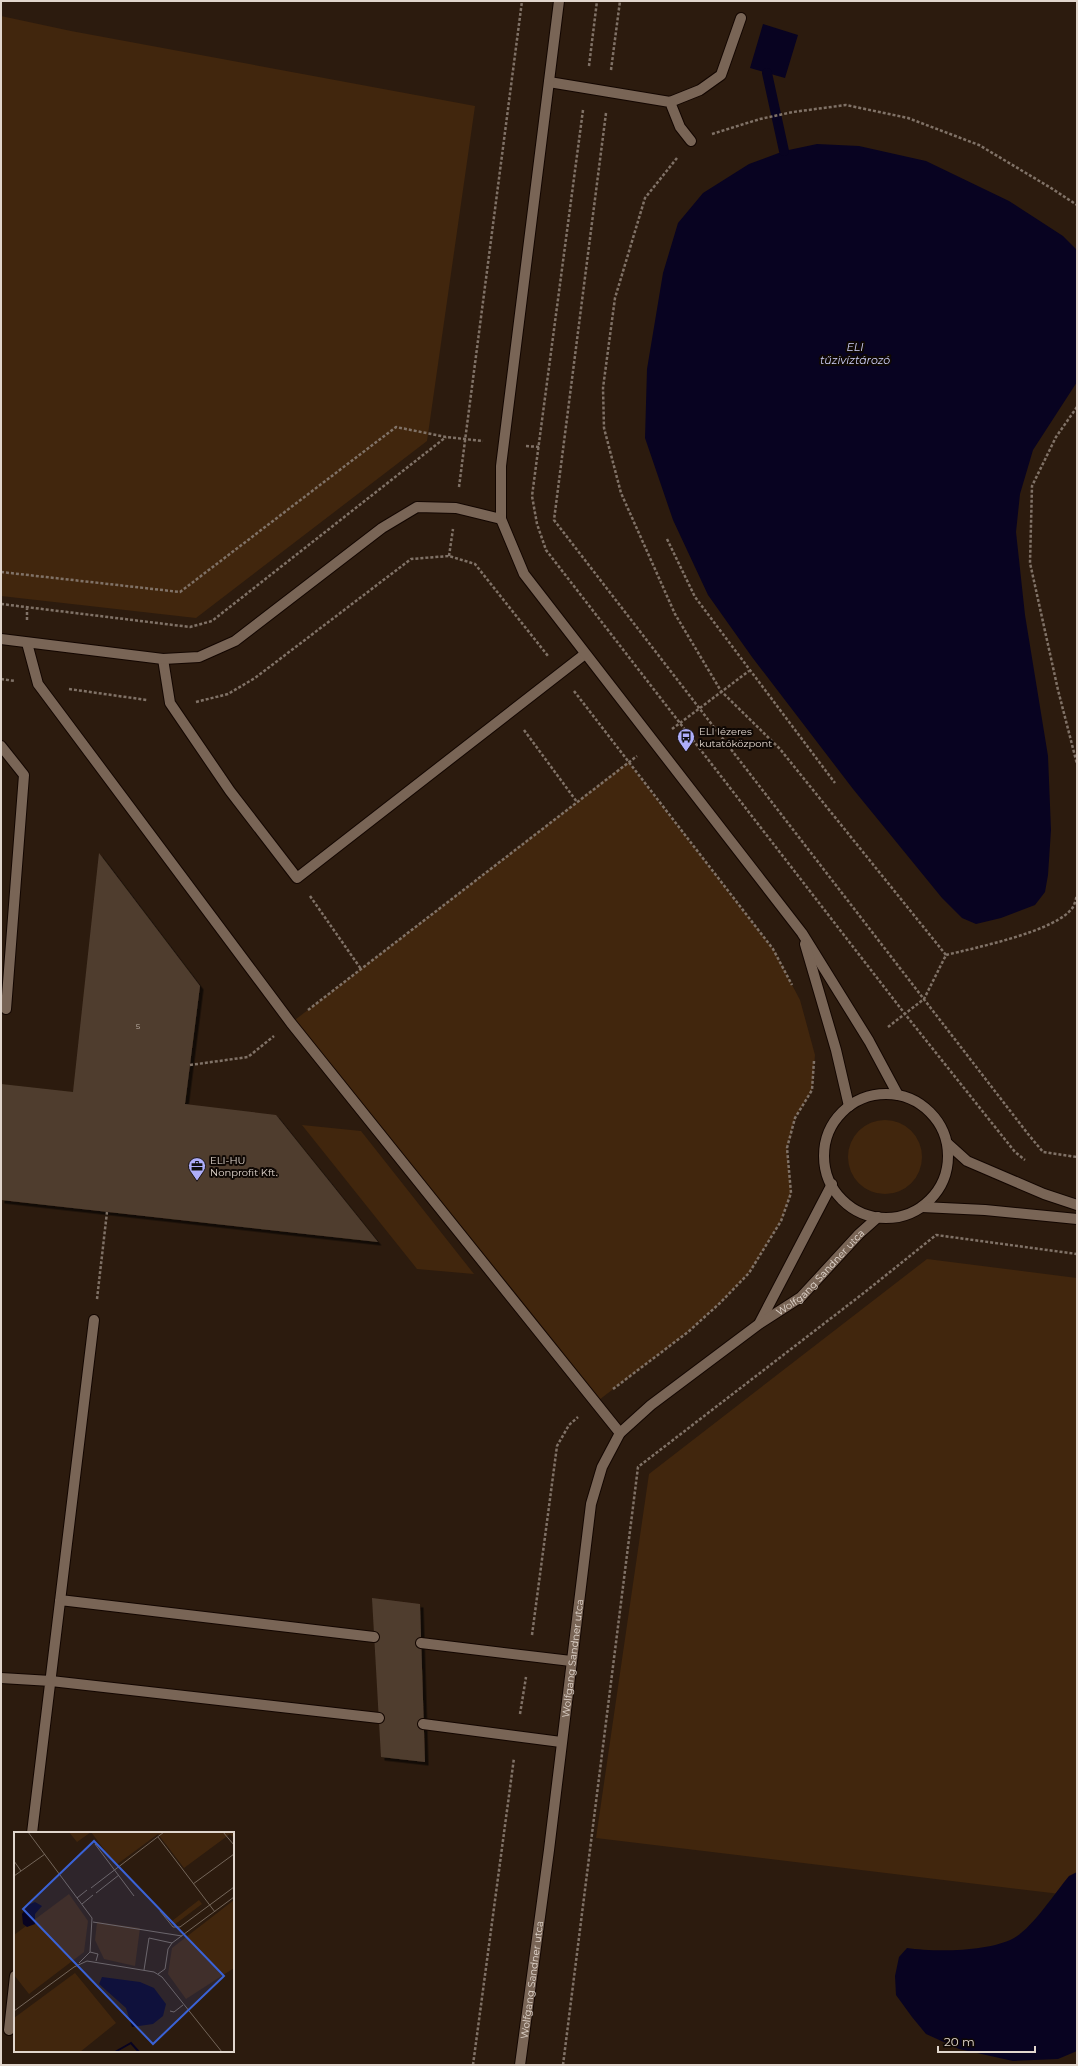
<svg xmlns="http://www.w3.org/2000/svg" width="1078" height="2066" font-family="Montserrat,sans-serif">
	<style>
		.green { fill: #41260d }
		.water { fill: #080321 }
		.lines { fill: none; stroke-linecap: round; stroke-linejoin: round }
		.stream { stroke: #080321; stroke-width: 10 }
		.building { fill: #4f3d2f; filter: url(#shadow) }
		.service-casing { stroke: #130600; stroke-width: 12 }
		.minor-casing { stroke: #130600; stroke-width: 12 }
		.path { stroke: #807267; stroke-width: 2.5; stroke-dasharray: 3 2; stroke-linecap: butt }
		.service { stroke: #796556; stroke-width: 10 }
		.minor { stroke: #796556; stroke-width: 10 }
		.labels { text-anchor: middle; stroke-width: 4; stroke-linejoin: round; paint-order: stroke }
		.number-label { font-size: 8px; fill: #bcb0a6 }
		.poi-label { font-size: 10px; fill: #e1d6cd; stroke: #0f0804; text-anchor: start }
		.street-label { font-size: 10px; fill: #e1d6cd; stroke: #0f0804 }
		.water-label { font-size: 11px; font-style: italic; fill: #d1d2fb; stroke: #0f0804 }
		.inset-river { fill: none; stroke: #080321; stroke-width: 2 }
		.inset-road { fill: none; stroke: #74665a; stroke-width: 1 }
		.view { fill: #3a62d6; fill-opacity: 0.15; stroke: #3a62d6; stroke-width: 2 }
		.inset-edge { fill: none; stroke: #e1d6cd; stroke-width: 2 }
	</style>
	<defs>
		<filter id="shadow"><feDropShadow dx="3.5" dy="3.5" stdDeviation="0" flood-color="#0009"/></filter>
	</defs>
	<rect width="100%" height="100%" fill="#2c1b0e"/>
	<path class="green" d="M1,16L71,31L475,106L427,441L196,618L1,596Z
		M628,762L773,949L800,1000L815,1055L812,1090L795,1118L787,1148L791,1193L781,1221L749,1273L720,1303L688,1332L595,1403L291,1023Z
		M848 1157a37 37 0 1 1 74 0a37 37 0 1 1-74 0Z
		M302,1125L361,1131L474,1274L417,1269Z
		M927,1259L1077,1278V1896L596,1838L649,1474Z"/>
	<path class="water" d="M763,24L798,35L785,78L750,68Z
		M817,144L859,146L926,161L1009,201L1063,236L1077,250V382L1033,450L1020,494L1016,532L1025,615L1048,756L1051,830L1048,875L1045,892L1035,905L1001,918L976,924L962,918L942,898L853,789L752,657L708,595L673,520L645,438L647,369L663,273L678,223L703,193L749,164L784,151Z
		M1077,1872V2051L1058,2059L1013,2061L959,2049L926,2034L912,2017L896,1995L895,1976L899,1957L907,1948C935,1952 988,1952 1014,1938C1032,1928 1055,1893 1069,1876Z"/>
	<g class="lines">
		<path class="stream" d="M767,73L784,151"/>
	</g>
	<path class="building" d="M99,853L200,986L185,1104L276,1115L378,1242L1,1200V1084L73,1092Z
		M372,1598L420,1604L425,1762L381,1757Z"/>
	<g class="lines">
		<g class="service-casing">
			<path id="service" d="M549,82L670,102L680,127L691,141
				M670,102L700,90L721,75L741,18
				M27,643L38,684L291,1023L620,1433
				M163,659L170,703L230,791L297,878L585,654
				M1,746L24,775L6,1009
				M60,1600L374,1637
				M421,1643L571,1661
				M1,1678L51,1681L379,1718
				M423,1724L561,1742
				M32,1833L94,1320
				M9,2030L15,1976"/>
		</g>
		<g class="minor-casing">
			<g id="minor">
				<path d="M559,1L501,466V519L524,574L802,933L869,1041L898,1095"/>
				<path d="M1,639L163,659L199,657L235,641L382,528L417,507L456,508L501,519"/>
				<path d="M805,944L836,1050L849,1106"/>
				<circle cx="886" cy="1156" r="62"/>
				<path d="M947,1143L967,1161L1044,1194L1077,1205"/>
				<path d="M922,1207L985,1210L1077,1219"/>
				<path d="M760,1322L832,1184"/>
				<path id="s1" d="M520,2065L549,1850L591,1504L602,1467L620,1433L651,1405L759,1324L801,1297L859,1234L878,1217"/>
			</g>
		</g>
		<path class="path" d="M589,66L597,1
			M611,70L620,1
			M583,110L532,496L537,524L546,550L905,1014L1015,1152L1025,1160
			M606,113L554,520L1028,1134L1043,1152L1077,1157
			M712,134L760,119L793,112L846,105L908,118L979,145L1051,188L1077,205
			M677,158L645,198L615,298L603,388L604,428L621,493L675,614L721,691L780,749L946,955
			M1077,407L1056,437L1032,486L1030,563L1058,690L1077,764
			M526,446L539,447
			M459,487L522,1
			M667,539L695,597L835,783
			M449,556L453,529
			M1,572L180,592L396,427L446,437L483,441
			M1,604L190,627L212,621L446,437
			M27,607V620
			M1,679L15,681
			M69,689L147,700
			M574,691L773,949L792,985
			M196,702L228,694L255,678L411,559L449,556L475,564L548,656
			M672,729L749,671
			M524,730L577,802
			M310,896L361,969
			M308,1010L637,756
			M888,1027L924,999L946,955C974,948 1058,931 1073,907C1075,903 1076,899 1077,895
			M190,1065L248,1057L274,1036
			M97,1299L107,1212
			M613,1389L688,1332L720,1303L749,1273L781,1221L791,1193L787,1148L795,1118L812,1090L814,1061
			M532,1635L557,1446L569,1425L578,1417
			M520,1714L526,1677
			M473,2065L514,1758
			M563,2065L638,1467L865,1292L936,1235L1077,1254"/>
		<use href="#service" class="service"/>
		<use href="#minor" class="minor"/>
	</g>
	<defs>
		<g id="bus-pin" transform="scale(0.9)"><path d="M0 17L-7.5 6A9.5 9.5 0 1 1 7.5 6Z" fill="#aeaefa" stroke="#0f0804"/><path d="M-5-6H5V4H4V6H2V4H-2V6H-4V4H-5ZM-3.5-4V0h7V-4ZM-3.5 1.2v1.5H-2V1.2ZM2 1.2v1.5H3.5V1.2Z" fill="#111"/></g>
		<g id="office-pin" transform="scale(0.9)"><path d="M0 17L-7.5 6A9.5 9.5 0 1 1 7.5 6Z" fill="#aeaefa" stroke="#0f0804"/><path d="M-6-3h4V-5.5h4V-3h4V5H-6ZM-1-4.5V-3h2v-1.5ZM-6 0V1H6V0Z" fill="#111"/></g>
	</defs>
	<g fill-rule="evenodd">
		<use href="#bus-pin" x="686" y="737"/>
		<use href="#office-pin" x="197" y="1166"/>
	</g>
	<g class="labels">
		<g class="number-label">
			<text x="138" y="1029">5</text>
		</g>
		<g class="poi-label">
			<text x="699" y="735">ELI lézeres<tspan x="699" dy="12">kutatóközpont</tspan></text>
			<text x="210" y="1164">ELI-HU<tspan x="210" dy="12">Nonprofit Kft.</tspan></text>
		</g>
		<g class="street-label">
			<text dy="4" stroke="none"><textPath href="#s1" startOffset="900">Wolfgang Sandner utca</textPath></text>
			<text dy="4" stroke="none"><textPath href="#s1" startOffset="410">Wolfgang Sandner utca</textPath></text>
			<text dy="4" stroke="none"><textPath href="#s1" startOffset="86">Wolfgang Sandner utca</textPath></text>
		</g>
		<g class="water-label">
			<text x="855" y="351">ELI<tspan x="855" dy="13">tűzivíztározó</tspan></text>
		</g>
	</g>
	<g transform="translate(14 1832)">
		<rect width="220" height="220" fill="#2c1b0e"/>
		<path d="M55,0H77L63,10ZM77,0H220V6L216,2L170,36L144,2L102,33ZM55,62L74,89L70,120L15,162L0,143V103ZM185,68L188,72L160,93L158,89ZM220,68V136L172,167L154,142L158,116ZM83,90L126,96L121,134L90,127L81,108ZM61,141L102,191L66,220H0V186Z" fill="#41260d"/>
		<path d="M21,70L28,74L21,82V92L13,95L9,92L8,82L14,73ZM88,145L126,150L140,156L152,172L149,184L139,192L118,195L112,176L85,152Z" fill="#080321"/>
		<path class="inset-river" d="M101,220L117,211L125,220"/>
		<path class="inset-road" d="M14,0L78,86L76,120M209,0L220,13M144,5L201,80M81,12L120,64M0,29L7,39M0,44L31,22M179,52L220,22M77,56L150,0M82,61L105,43M63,66L73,58M68,72L79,63M146,79L159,95H166L220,55M79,90L168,104M76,120L84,122L82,129M65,131L76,120M130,138L135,106L158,111M144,142L151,137L154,117L158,111L220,65M0,179L60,135L73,129L140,140L148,145L208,220M156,179L160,180L169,173"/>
		<path class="view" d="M80,9L210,144L139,212L9,77Z"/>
		<rect width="220" height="220" class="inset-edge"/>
	</g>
	<rect width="1078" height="2066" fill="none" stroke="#e1d6cd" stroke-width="4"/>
	<path d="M938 2046v6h97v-6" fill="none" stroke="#e1d6cd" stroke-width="2"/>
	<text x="944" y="2046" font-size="12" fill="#e1d6cd" stroke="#0f0804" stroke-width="3" paint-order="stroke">20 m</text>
</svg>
